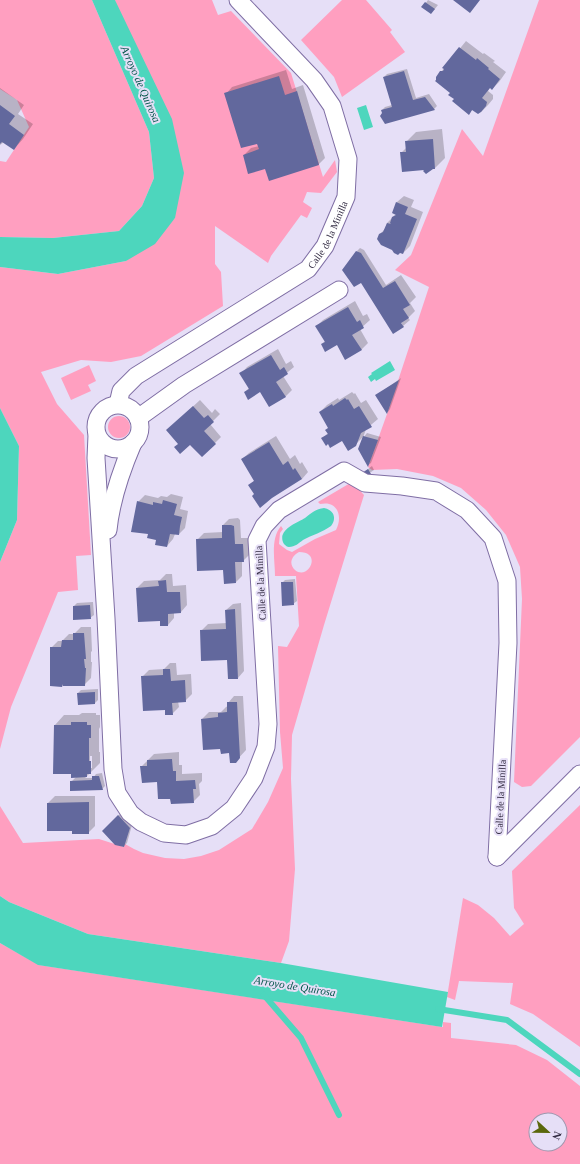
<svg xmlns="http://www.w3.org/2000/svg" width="580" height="1164" font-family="'Times New Roman',serif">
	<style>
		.green { fill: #ff9fc0; fill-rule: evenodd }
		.water { fill: #4dd6bd }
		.shadow { fill: #0003; fill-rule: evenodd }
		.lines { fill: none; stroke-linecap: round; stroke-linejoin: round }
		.stream { stroke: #4dd6bd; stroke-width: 6 }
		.building { fill: #62689d }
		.minor-casing { stroke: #7f6ea4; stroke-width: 19 }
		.minor { stroke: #fff; stroke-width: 17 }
		.labels { text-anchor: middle; stroke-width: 4; stroke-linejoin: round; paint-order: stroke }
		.street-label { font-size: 10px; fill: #332c43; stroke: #e6dff7 }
		.water-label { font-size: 11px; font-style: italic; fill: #03564a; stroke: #e6dff7 }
	</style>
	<rect width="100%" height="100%" fill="#e6dff7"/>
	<path class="green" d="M0,0H92L149,132L154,178L142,206L119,231L53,238L0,237V161L6,162L29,127L17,100L0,89Z
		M115,0H212L218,15L231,11L291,73L323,177L335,160L337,172L321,193L307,192L303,202L312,208L307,218L301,215L271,256L268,263L215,226V264L221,272L223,306L141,356L111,362L81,360L41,372L57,404L84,435L91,555L76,556L78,590L58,592L11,707L0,749V562L17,520L19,446L0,408V267L58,274L126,261L175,218Z
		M342,0H366L392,30L390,32L405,52L342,97L334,77L301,40Z
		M539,0H580V737L531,786L522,787L514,782L522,599L520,567L506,535L486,510L461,488L433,476L397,469L372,470L368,467L387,414L429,287L395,270L411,255L462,129L483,156Z
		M89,365L96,381L88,385L91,391L71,400L61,378Z
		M108 427a11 11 0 1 1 22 0a11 11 0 1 1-22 0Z
		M352,482L364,495L324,625L292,735L291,779L295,869L289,941L281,963L88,934L9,902L0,896V806L23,843L99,839L124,847L125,844L134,849L143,853L165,858L184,859L201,856L219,850L252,829L268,802L283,768L280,732L278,646L287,647L299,626L296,576H275C275,560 270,539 281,526L283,529L280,533L279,544L287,550L292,552L315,539L336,530C343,517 338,500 320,504L318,502ZM299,552C323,552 308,581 295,570C288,563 292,556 299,552Z
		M580,805V1047L533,1014L510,1004L513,983L459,981L455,1000L447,997L463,898L478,905L494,918L510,936L524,924L514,908L512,871Z
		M0,943L39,965L443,1027V1022L451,1023V1038L516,1045L547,1060L580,1086V1164H0ZM536,1120H560V1144H536Z"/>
	<path class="water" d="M92,0H115L172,119L184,173L175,218L155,244L126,261L58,274L0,267V237L53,238L119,231L142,206L154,178L149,132Z
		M366,105L373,127L364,130L357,108Z
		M390,361L395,370L376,381L375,379L371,382L368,377L372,374L371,373Z
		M0,408L19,446L17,520L0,562Z
		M324,508C334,510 337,518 331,526C323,532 312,535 303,540C299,543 295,547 289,547C287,547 286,546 284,544C276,530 297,523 305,518C311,513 316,509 324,508Z
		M0,896L9,902L88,934L281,963L448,992L442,1027L38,965L0,943Z"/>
	<path class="shadow" d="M428,0L438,5L434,10L423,7Z
		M466,41L483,54L484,53L495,61L493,62L506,72L499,82L492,89L490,87L488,91L493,95V99L488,105L481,112L473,109L469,114L455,99L441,72Z
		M407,69L416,98L429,94L437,106L434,109L386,123L382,110L385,107L392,105L384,77L387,74Z
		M286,70L292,89L303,85L325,158L318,165L266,167L244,155L251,148L259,146L226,94L232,87Z
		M0,88L24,105L18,114L33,124L23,139L14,149L4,142L0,145Z
		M442,129L445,158L435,168L401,153L407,147L406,142L416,132Z
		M404,196L414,200L411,207L423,212L410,246L403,253L380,234L385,229L387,223L396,214L393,213L397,202Z
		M360,248L364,250L386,285L401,275L416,297L410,303L415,311L408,318L410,320L403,326L357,251Z
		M355,301L363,316L367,314L370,320L360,329L368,343L361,350L337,344H322L325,341L317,326L323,320Z
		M278,349L286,364L291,361L294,367L283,376L292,390L285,397L261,391L245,392L249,388L241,374L247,367Z
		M401,378L390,409L388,412L377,395Z
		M352,392L354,394L355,393L361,403L366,400L378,419L366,429L363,438L367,433L381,437L371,463L368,465L363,437L355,445L342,440L328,443L323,438L328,433L329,427L320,412L327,405L338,398L339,400Z
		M200,400L212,413L215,409L220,414L210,424L221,437L202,456L190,443L179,444L174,424Z
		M276,436L290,459L295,455L300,464L302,462L308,472L302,479L255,494L249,485L255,480L242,459L249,453Z
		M372,466L374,470L365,476L363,473Z
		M171,494L183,497L180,509L188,511L185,528L179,534H175L173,539L167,546L149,534L138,502L145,495L158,498L161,496L167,497Z
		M238,518L240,520L241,538H250V554L243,561H242V576L236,582L197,540L204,533L223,532V525L229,519Z
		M166,574H172L173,586L186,585L187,605L181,612H174V618L168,625L161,620L137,588L144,581L160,580Z
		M295,579L297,601L293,604L282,583L285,580Z
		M93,602L94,615L90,618L74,606L77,603Z
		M241,603L244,671L238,678L228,659L201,631L208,624L227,623L226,610L233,604Z
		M81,627H91L92,651L91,652V662H92L91,678L84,685L64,683L62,686L51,648L58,641H62L69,634H74Z
		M170,663H176L177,675L191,674L192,694L185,701H178L179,707L172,714L165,709L142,677L149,670L164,669Z
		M98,689V700L95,703L78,704V693L81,690Z
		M234,696H243L246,750L235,762L230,752L221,748L202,719L209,712H221L226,707L228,706V703Z
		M82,713H96V715H100V727L99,729V752H100V763L85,778H93L96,774L102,773L105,786L102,789L71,782L76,777L72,773L55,725L64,715H79ZM90,756H92V768H90Z
		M179,752V765H182V774L202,773V781L199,784L200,795L193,802L171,797L158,781L142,766L154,754Z
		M55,796H95V826L88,833L73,830L48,803Z
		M121,813L132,825L127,843L124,846L103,831Z"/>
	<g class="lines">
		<path class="stream" d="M264,995L301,1038L339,1115
			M438,1009L507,1020L580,1074"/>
	</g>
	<path class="building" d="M453,0H480L470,13Z
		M425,2L435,9L431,14L421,7Z
		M459,47L476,60L477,58L489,68L488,69L500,79L492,90L490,88L482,98L487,102L486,106L481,112L478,114L472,110L469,115L452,101L454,99L448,95L450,93L435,81L436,80V77L440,71H443L444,69L442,68Z
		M404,71L413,100L425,97L435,110L385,124L380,116L382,113L381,110L392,107L383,77Z
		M279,76L285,95L297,91L319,165L269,181L265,169L248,174L243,155L259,149L257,144L241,148L224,93Z
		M0,105L15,116L9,124L24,135L14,150L2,142L0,144Z
		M433,139L435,169H433L426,174L423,171L424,170L402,172L400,152H406L405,141Z
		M396,202L408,207L405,214L417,219L403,254L400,253L398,255L394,253L392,250L381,245L377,239L379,234L383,232L387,223L391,224L390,223L392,217L396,215L392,213Z
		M356,251L361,253L383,288L395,281L410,305L403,309L409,318L401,323L404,327L393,334L361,283L354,287L342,270Z
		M348,307L357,322L360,320L364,328L352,335L362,350L345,360L337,345L325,352L321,344L325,342L315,326Z
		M271,355L280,370L284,367L288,374L276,382L286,397L269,407L260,392L248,400L244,392L249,389L239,373Z
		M399,380L387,414L375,395Z
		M345,398L347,400L348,399L354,409L359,406L372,427L361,433L356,446L348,451L342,441L330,448L328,444L326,446L321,438L328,434L325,430L328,428L319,412L332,404L333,406Z
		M193,406L204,418L208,415L214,422L204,431L216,444L202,457L190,445L180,454L174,447L178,444L166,430Z
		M363,436L378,440L368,467L358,449Z
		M269,442L283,465L288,461L293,470L295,468L302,479L272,498L260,508L252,496L254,494L248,485L254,481L241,459Z
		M368,469L371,474L365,478L362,473Z
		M163,500L177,504L174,515L182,517L180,526L179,535L170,534L167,547L155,545L156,540L147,538L148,534L131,532L137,501L153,505V502L162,504Z
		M222,525H231L234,526L235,544H243L244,562H235L236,583L224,584L223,570L197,571L196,539L222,538Z
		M166,580L167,592H180L181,613L168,614V626H160V621L138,622L136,588L159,586L158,581Z
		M281,582H293L294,605L282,606Z
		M90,605L91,619L73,620V606Z
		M235,609L238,679H228L227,660L201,661L200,630L226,629L225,610Z
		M73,633H84L86,659H84L85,668H86L85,686H63V684L62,687L50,686V647H61L62,640H73Z
		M163,669H170L171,681L185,680L186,702L172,703L173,715H165V710L143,711L141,676L163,675Z
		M95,692V704L78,705L77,693Z
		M227,702H237L240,758L236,763H230L229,753L221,754L220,749L203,750L201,719L218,717V713L227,712Z
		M71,722H87V725H91V738H89V761H91V774H87V777L71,778V774H53L54,725H71Z
		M172,759L173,771H176V781L195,780L196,789H193L194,803L171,804L170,799H158L157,782L142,783L140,766H147V760Z
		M92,776H99L103,790L70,791V781L92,780Z
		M89,802V834H72V831H47V803Z
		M118,815L130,828L124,847L115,845L102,831Z"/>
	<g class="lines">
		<g class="minor-casing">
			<g id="minor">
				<path id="s1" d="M118,404L121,391L136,376L308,269L325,246L346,197L348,159L332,106L314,80L238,0"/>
				<circle cx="118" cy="427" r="22"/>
				<path d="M138,418L184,385L339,290"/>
				<path d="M97,435L96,458L106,618L113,769L117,793L130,813L141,822L164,833L186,835L212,826L234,808L254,778L266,747L268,724L257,540L264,526L279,510L344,471L365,483L402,486L436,491L467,510L493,538L507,581L508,643L497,857"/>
				<path d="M108,530C111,500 121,471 133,443"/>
				<path d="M497,857L580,774"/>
			</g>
		</g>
		<use href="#minor" class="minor"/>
	</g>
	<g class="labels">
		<g class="street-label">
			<text dy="4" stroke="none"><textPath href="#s1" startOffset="277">Calle de la Minilla</textPath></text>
			<text transform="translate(260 583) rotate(-93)" y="4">Calle de la Minilla</text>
			<text transform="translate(500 797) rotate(-87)" y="4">Calle de la Minilla</text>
		</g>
		<g class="water-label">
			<text transform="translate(141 84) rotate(66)" y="4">Arroyo de Quirosa</text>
			<text transform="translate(295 986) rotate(9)" y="4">Arroyo de Quirosa</text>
		</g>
	</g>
	<g transform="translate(548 1132) rotate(112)"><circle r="19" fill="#e6dff7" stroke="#9e97af"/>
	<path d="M0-3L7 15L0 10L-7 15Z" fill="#5a670c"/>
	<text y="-6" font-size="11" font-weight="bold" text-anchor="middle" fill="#332c43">N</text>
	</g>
</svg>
